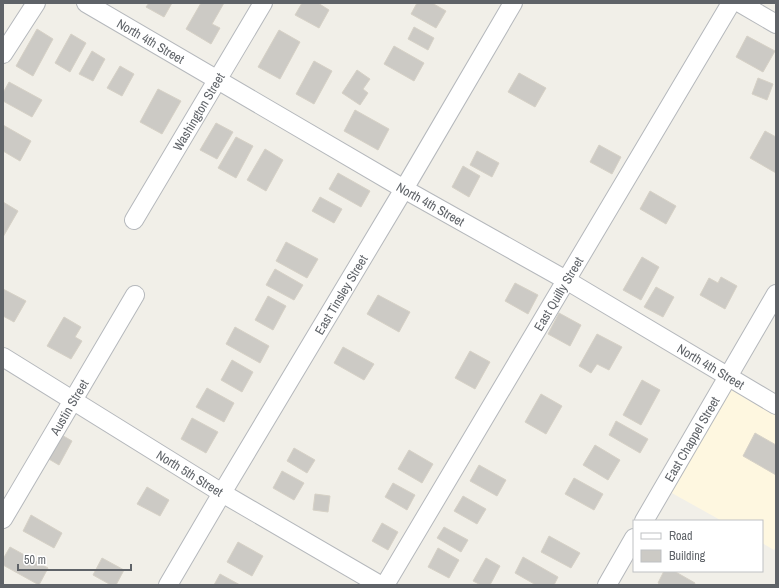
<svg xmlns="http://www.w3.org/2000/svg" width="779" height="588" font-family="'Archivo Narrow',sans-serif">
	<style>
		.commercial { fill: #fef7e0 }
		.building { fill: #cccac5; stroke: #d6d1c6 }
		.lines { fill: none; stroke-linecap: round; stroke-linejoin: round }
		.minor-casing { stroke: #b5b8bc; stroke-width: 20 }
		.minor { stroke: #fff; stroke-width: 18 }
		.labels { text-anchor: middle; stroke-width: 4; stroke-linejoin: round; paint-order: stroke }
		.street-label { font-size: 13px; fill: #5f6368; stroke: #fff }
	</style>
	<rect width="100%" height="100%" fill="#f1efe8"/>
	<path class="commercial" d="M737,378L776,400V546L774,550L762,543V521H722L670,492Z"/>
	<path class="building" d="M149,3H172L164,17L146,7Z
		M201,3H224L212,24L220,28L211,44L186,29Z
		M302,3H318L329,10L319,28L295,15Z
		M417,3H432L446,11L436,28L411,14Z
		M414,27L434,38L428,50L408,39Z
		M37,29L53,39L33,76L16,66Z
		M279,30L300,42L280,79L258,67Z
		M71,34L86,43L70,72L55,63Z
		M747,36L775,51L763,72L736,57Z
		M394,46L424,63L414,81L384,64Z
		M92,51L105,59L93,81L79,74Z
		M314,61L332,71L314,104L296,94Z
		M120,66L134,74L122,96L107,88Z
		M357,70L370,79L363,89L368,93L360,105L342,93Z
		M519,73L546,88L535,107L508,92Z
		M758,78L773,84L767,100L752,94Z
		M9,82L42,100L32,117L3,101V93Z
		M158,89L181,101L162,134L140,122Z
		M355,110L389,129L378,150L344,131Z
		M216,123L233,132L217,159L200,150Z
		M3,125L31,141L20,161L3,151Z
		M765,131L776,137V173L750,158Z
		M236,137L253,146L236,178L218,168Z
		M599,145L621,157L612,174L590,162Z
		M265,149L283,160L266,191L247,180Z
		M477,151L499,163L492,177L470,165Z
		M463,166L480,176L469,197L452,187Z
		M338,173L370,191L361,207L329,189Z
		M650,191L676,206L666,224L640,209Z
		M320,197L342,209L334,223L312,211Z
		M3,202L18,211L3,237Z
		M286,242L318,259L307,278L276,261Z
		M642,257L659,267L641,300L623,290Z
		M275,269L303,285L294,300L266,285Z
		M721,277L737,286L725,309L700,295L709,278L718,283Z
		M515,283L538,295L528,314L505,301Z
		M656,287L674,297L663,317L644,307Z
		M3,289L26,301L14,322L3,316Z
		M378,295L410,312L399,332L367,314Z
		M268,296L286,306L273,330L255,320Z
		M559,313L581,325L570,346L548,334Z
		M64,317L81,327L75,337L82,341L71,359L47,346Z
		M235,327L269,346L260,363L226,344Z
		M597,334L622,347L609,370L597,364L591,373L579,366Z
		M343,347L374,364L364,380L334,363Z
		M470,351L490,362L475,389L455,378Z
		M232,360L253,372L242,392L221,380Z
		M642,380L660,390L641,425L623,415Z
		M207,388L234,403L224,422L196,407Z
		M541,394L562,406L546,434L525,422Z
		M192,418L218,432L206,453L181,439Z
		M616,421L648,439L640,453L609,435Z
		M755,433L776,445V475L743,456Z
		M60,434L72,441L59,465L47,458Z
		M595,445L620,460L608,480L583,465Z
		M294,448L315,460L307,473L287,461Z
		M409,450L433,464L422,483L398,469Z
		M479,465L506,480L497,496L470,481Z
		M282,471L304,483L294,500L273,488Z
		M574,478L603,494L594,510L565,494Z
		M393,483L415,495L407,510L385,497Z
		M147,487L169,500L160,516L137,504Z
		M315,494L330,496L328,512L313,510Z
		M463,496L486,509L477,524L454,511Z
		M31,515L62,533L54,548L23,531Z
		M382,523L398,532L388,550L372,541Z
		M444,527L468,540L461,552L437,538Z
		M549,536L580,553L571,568L541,552Z
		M238,542L263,556L252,576L227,562Z
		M10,547L48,568L39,585L3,565V559Z
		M438,548L459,560L449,578L428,567Z
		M523,557L558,577L554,585H536L515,573Z
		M102,558L124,570L116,585H111L93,575Z
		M486,558L500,566L490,585H481L473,581Z
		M664,571H674L695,583L694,585H662L658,583Z
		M220,574L240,585H214Z"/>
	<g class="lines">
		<g class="minor-casing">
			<g id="minor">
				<path id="s1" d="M86,3L404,189L566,280L776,405"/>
				<path d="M740,3L776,24"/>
				<path d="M3,54L36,3"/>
				<path id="s2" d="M134,220L263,3"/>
				<path id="s3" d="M3,357L222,493L380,585"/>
				<path id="s4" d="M3,519L135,295"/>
				<path id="s5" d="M644,521L776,294"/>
				<path id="s6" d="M168,585L222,493L404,189L513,3"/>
				<path id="s7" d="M385,585L731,3"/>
				<path d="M607,585L634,538"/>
			</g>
		</g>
		<use href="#minor" class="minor"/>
	</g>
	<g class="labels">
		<g class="street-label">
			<text dy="5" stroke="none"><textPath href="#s1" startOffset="75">North 4th Street</textPath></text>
			<text dy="5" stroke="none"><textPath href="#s2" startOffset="126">Washington Street</textPath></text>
			<text dy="5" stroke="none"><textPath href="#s1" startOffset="399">North 4th Street</textPath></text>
			<text dy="5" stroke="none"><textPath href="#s6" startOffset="338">East Tinsley Street</textPath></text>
			<text dy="5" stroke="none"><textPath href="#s7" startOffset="339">East Quilly Street</textPath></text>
			<text dy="5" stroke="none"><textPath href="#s1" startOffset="723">North 4th Street</textPath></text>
			<text dy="5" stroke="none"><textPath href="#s4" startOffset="130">Austin Street</textPath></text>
			<text dy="5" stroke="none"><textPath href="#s5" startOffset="95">East Chappel Street</textPath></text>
			<text dy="5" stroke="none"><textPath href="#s3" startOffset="220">North 5th Street</textPath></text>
		</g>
	</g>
	<rect width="779" height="588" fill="none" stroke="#5f6368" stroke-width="8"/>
	<rect x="633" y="520" width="130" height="52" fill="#ffffff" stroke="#bfc1c3"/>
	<rect x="641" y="533" width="20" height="6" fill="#ffffff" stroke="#bfc1c3"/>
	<text x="669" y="540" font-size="12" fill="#5f6368">Road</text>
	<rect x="641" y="550" width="20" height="12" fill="#cccac5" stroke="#bfc1c3"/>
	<text x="669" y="560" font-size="12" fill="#5f6368">Building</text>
	<path d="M18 564v6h113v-6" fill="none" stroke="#5f6368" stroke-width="2"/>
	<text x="24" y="564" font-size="12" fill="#5f6368" stroke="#ffffff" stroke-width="3" paint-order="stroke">50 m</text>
</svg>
